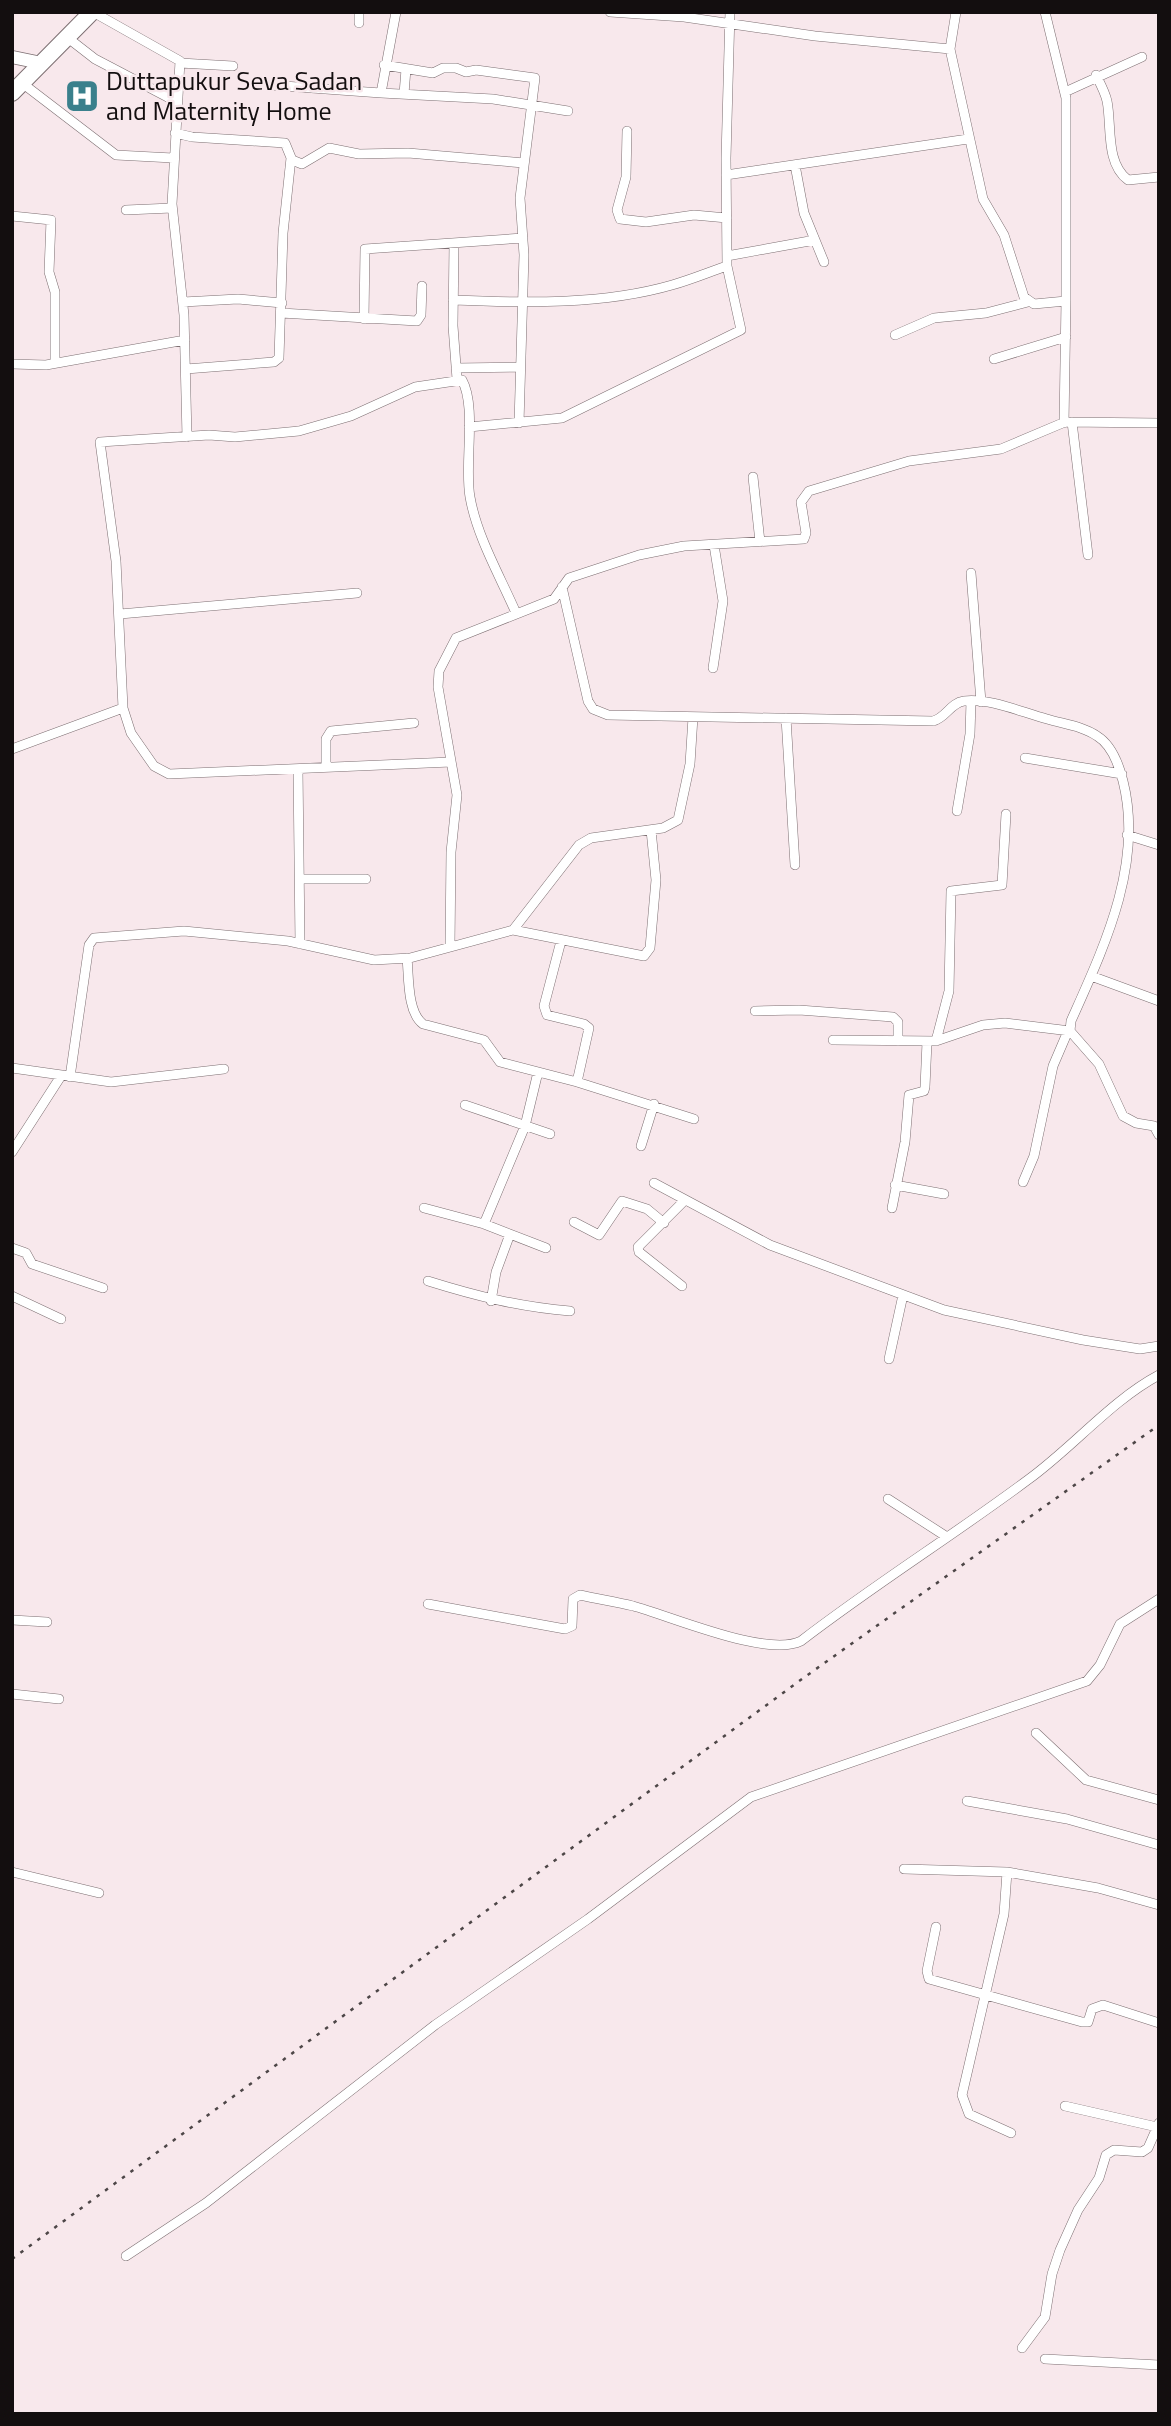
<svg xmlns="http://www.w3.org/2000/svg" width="1171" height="2426" font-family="'Titillium Web',sans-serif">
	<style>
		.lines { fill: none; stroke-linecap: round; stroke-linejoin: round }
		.street-casing { stroke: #7d6f72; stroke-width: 10 }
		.secondary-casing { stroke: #7d6f72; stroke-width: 14 }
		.highway-casing { stroke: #7d6f72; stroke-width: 18 }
		.street { stroke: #fff; stroke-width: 9 }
		.secondary { stroke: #fff; stroke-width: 12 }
		.highway { stroke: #fff; stroke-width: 16 }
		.rail { stroke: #4d4647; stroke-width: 2.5; stroke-dasharray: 3.5 7; stroke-linecap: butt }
		.labels { text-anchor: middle; stroke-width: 5; stroke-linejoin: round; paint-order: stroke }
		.poi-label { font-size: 26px; fill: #130e0f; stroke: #f8e8ec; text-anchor: start }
	</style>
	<rect width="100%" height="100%" fill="#f8e8ec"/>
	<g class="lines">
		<g class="street-casing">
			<path id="street" d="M93,12L180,61L172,204L184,315L187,437
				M396,12L381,93L493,99L568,111
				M610,12L684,17L815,36L950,49L983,199L1004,235L1024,297L1034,304L1066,301L1064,423
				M1045,12L1066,98V301
				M359,23V12
				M68,38L95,59L177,102
				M950,49L956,12
				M180,63L233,66
				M384,65L433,73L443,68H456L466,72L476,70L535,78L520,198L524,255L519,423
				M1096,75C1100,83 1105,92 1107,101C1112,125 1105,163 1128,180L1159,177
				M22,83L116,155L173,158
				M270,85L381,93
				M1065,92L1142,57
				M404,94L406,69
				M627,131L626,177L617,210L620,219L646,222L694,215L727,218
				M175,133L192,137L285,143L292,160L302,164L329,148L359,154L408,153L524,163
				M795,165L804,213L824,262
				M726,175L968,139
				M126,210L172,208
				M12,216L51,220L49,272L55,292V363
				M454,244L453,326L457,379
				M727,256L815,240
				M453,300C524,303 603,305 672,285C690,280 709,272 727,266
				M183,302L238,299L282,303
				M281,313L417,321L421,315L422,286
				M364,319L365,249L523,238
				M895,335L934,318L986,313L1028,302
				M994,359L1066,337
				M12,364L46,365L185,340
				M456,368L520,367
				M186,369L274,362L279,358L283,233L291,158
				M1072,422L1088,555
				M469,427L562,418L741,330L727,266L726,158L730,12
				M753,477L760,542
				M971,573L981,702
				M562,587L588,701L593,709L608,715L933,721C946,718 950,703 964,701C990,698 1021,712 1047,719C1063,724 1083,726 1097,736C1112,745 1119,765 1123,781C1144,864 1104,947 1071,1021L1070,1031L1099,1064L1123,1116L1136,1123L1154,1126L1159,1135
				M120,614L357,593
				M713,668L723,601L714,545
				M786,718L795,865
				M12,749L123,708
				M1025,758L1122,774
				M451,762L169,774L154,766L131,733L123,708L116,561L100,442L209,435L235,437L299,431L351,416L415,387L462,380C477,407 464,465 470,497C477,537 500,576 516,613
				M326,767V739L331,731L414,723
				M298,769L300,944
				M957,811L970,734L971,701
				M1127,835L1159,845
				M300,879H366
				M513,930L644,956L650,948L656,880L651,830
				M561,941L544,1006L547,1015L584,1024L589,1028L577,1082
				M450,946L451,852L457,795L438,687L439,671L456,638L554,599L569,578L639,555L684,546L804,539L806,533L801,502L809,491L909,461L1001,449L1065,422L1159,423
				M407,958C409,977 407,1012 423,1024L484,1040L500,1062L577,1082L694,1119
				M1091,976L1159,1001
				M755,1011L799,1010L893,1017L898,1022V1041
				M833,1040L936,1041L983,1025L1005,1023L1070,1031
				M936,1041L949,991L951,891L1002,885L1006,814
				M12,1068L111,1082L224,1069
				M70,1077L89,945L94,938L184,931L288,941L374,960L410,958L513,930L579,845L591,838L663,828L678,820L690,764L693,717
				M465,1105L550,1134
				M641,1146L654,1104
				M12,1152L61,1076
				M1023,1182L1034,1156L1053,1066L1068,1031
				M654,1183L770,1245L944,1310L1083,1340L1140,1349L1159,1346
				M895,1185L944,1194
				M424,1208L484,1224L546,1248
				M892,1208L905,1142L909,1095L924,1091L925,1087L927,1042
				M574,1222L599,1235L622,1201L647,1209L664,1223
				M484,1224L525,1126L538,1072
				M12,1248L26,1253L32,1264L103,1288
				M428,1281C476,1296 520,1307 570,1311
				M682,1286L639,1252L638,1247L685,1200
				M12,1296L61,1319
				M491,1301L496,1272L510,1234
				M889,1359L903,1295
				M888,1499L947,1537
				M428,1604L565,1629L572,1626L573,1599L580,1595C598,1599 616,1602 633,1606C671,1616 767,1658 801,1641C875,1584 954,1535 1029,1479C1073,1447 1112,1400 1159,1375
				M12,1620L47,1622
				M12,1694L59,1699
				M1036,1733L1086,1780L1159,1800
				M967,1801L1067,1819L1159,1845
				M904,1869L1007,1872L1098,1888L1159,1905
				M12,1872L99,1893
				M1007,1872L1004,1914L962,2095L969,2114L1011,2133
				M936,1927L927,1971L929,1979L1082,2022H1088L1092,2009L1103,2005L1159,2023
				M1065,2106L1157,2127
				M126,2256L206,2203L435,2025L588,1919L751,1797L1087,1681L1100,1665L1120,1624L1159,1599
				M1022,2348L1045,2317L1052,2274L1060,2250L1078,2210L1099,2178L1106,2155L1114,2150L1142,2152L1148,2148L1159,2123
				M1045,2359L1159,2365"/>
		</g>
		<g class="secondary-casing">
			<path id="secondary" d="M12,57L41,63"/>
		</g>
		<g class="highway-casing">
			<path id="highway" d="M12,93L92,12"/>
		</g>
		<use href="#street" class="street"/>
		<use href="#secondary" class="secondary"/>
		<use href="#highway" class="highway"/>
		<path class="rail" d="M12,2259L802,1679L1159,1425"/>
	</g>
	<defs>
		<g id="hospital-square" transform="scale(1.75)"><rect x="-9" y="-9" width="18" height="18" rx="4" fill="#3a808c" stroke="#f8e8ec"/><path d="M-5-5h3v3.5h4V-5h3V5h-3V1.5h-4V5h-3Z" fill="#fff"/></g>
	</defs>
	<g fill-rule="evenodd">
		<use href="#hospital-square" x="82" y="96"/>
	</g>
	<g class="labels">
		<g class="poi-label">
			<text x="106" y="90">Duttapukur Seva Sadan<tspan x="106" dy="30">and Maternity Home</tspan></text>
		</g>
	</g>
	<rect width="1171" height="2426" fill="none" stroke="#130e0f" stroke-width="28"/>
</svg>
